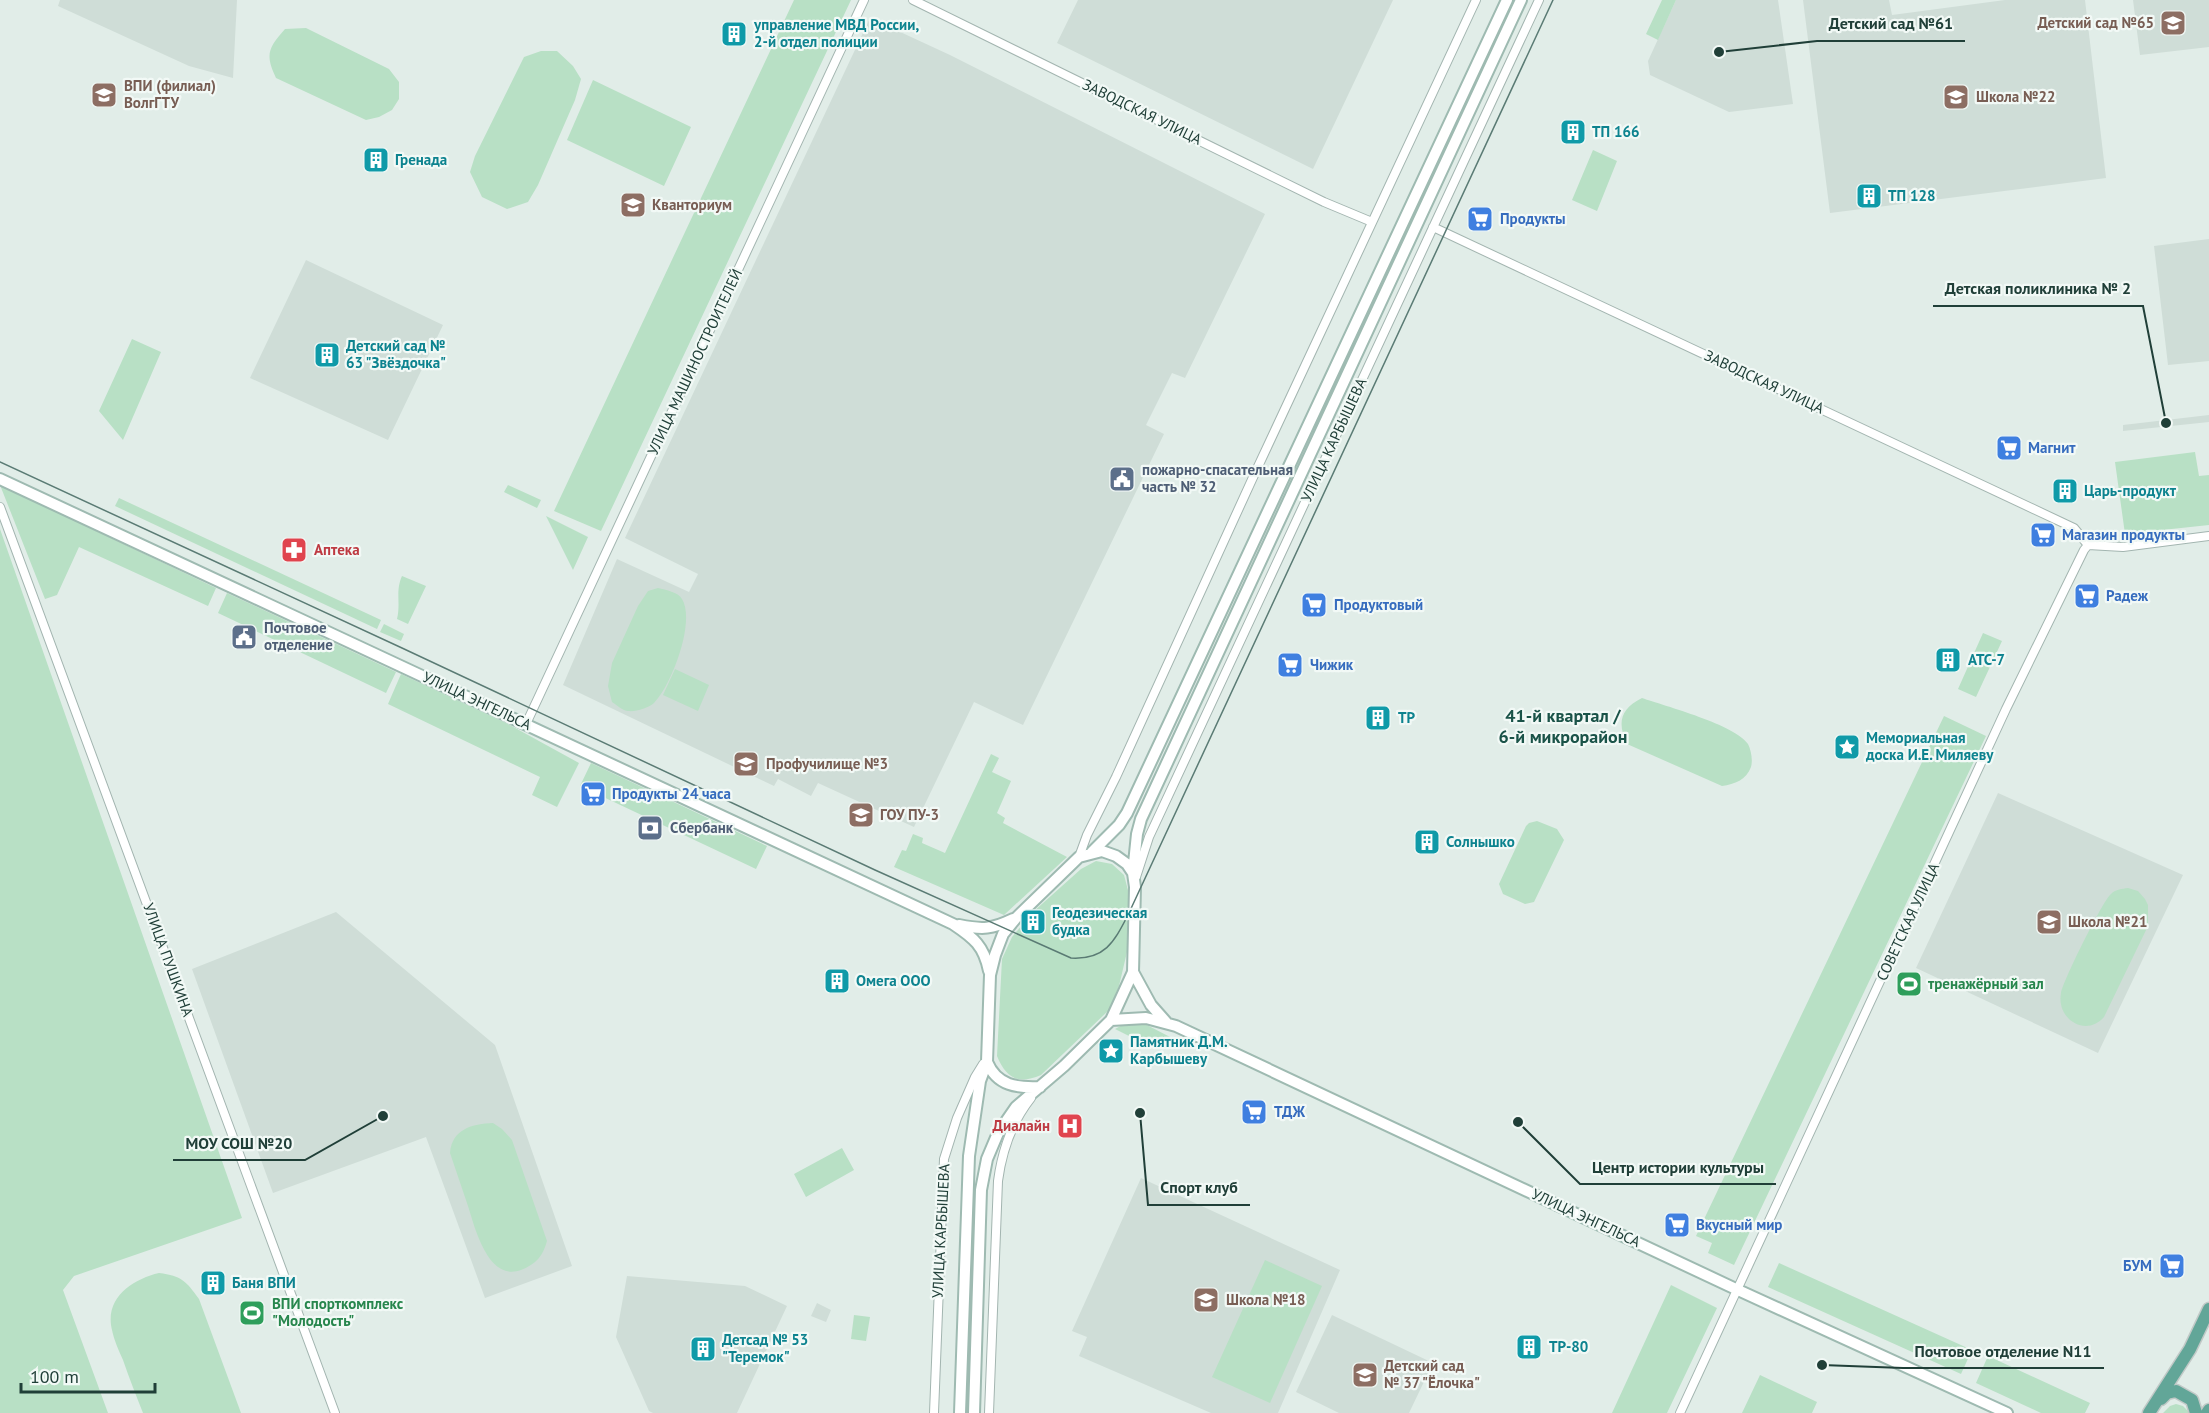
<svg xmlns="http://www.w3.org/2000/svg" width="2209" height="1413" font-family="'PT Sans',sans-serif">
	<style>
		.built { fill: #cfddd7 }
		.green { fill: #b8e0c5 }
		.lines { fill: none; stroke-linecap: round; stroke-linejoin: round }
		.street-casing { stroke: #a3b5b0; stroke-width: 10 }
		.secondary-casing { stroke: #9ebab1; stroke-width: 14 }
		.primary-casing { stroke: #c1c9c7; stroke-width: 15 }
		.street { stroke: #fff; stroke-width: 8 }
		.secondary { stroke: #fff; stroke-width: 10 }
		.primary { stroke: #62a698; stroke-width: 12 }
		.tram { stroke: #5a7b74; stroke-width: 1.5 }
		.labels { text-anchor: middle; stroke-width: 4.5; stroke-linejoin: round; paint-order: stroke }
		.education-label { font-size: 15px; font-weight: bold; fill: #785e54; stroke: #f2f9f6; text-anchor: start }
		.culture-label { font-size: 15px; font-weight: bold; fill: #0d838f; stroke: #f2f9f6; text-anchor: start }
		.street-label { font-size: 15px; fill: #203f38; stroke: #f2f9f6 }
		.shop-label { font-size: 15px; font-weight: bold; fill: #366cbe; stroke: #f2f9f6; text-anchor: start }
		.service-label { font-size: 15px; font-weight: bold; fill: #4e5e75; stroke: #f2f9f6; text-anchor: start }
		.health-label { font-size: 15px; font-weight: bold; fill: #be3a42; stroke: #f2f9f6; text-anchor: start }
		.leisure-label { font-size: 15px; font-weight: bold; fill: #27864d; stroke: #f2f9f6; text-anchor: start }
		.quarter-label { font-size: 18px; font-weight: bold; fill: #1a5348; stroke: #f2f9f6 }
		.leader { fill: none; stroke: #203f38; stroke-width: 2 }
		.callout-dot { fill: #203f38; stroke: #f2f9f6; stroke-width: 2 }
		.callout-label { font-size: 16px; text-anchor: middle; font-weight: bold; fill: #203f38; stroke: #f2f9f6; stroke-width: 4.5; stroke-linejoin: round; paint-order: stroke }
	</style>
	<rect width="100%" height="100%" fill="#e1ede8"/>
	<path class="built" d="M60,0H237L233,78L189,66L58,6Z
		M1078,0H1393L1313,169L1057,43Z
		M1676,0H1778L1793,104L1729,112L1650,75L1648,61Z
		M1803,0H1889L1892,15L2005,0H2085L2106,178L1830,213Z
		M2133,0H2209V47L2140,55Z
		M870,18L950,55L1265,214L1185,378L1172,373L1146,425L1164,434L1023,725L974,702L914,827L818,783L811,796L778,779L774,786L563,685L617,559L689,592L698,574L625,538Z
		M2209,239V361L2168,365L2154,246Z
		M306,260L443,325L388,440L250,378Z
		M2209,415V422L2123,431V425Z
		M1998,793L2183,875L2098,1053L1916,968Z
		M336,912L495,1045L572,1266L485,1298L426,1137L273,1193L192,969Z
		M1141,1178L1340,1270L1278,1413H1211L1079,1356L1087,1337L1072,1331Z
		M627,1276L745,1286L787,1306L737,1413H653L649,1411L616,1337Z
		M817,1303L831,1310L826,1322L811,1316Z
		M1332,1315L1433,1363L1409,1413H1339L1296,1392Z"/>
	<path class="green" d="M794,0H851L601,531L554,511Z
		M1662,0H1676L1658,40L1646,34Z
		M306,28L389,69L399,82V99L392,110L379,117L366,120L276,78C265,55 268,48 285,29Z
		M541,51H557L573,66L581,79L575,100L538,185L528,202L507,209L482,197L470,172L475,156L524,57Z
		M593,80L691,127L664,186L567,140Z
		M1593,150L1617,161L1597,211L1572,200Z
		M132,339L161,352L123,440L99,411Z
		M2195,452L2199,476L2209,475V525L2125,534L2115,462Z
		M0,485L216,588L208,606L79,547L57,595L45,599Z
		M508,485L541,500L537,508L504,492Z
		M119,498L381,620L377,629L115,506Z
		M546,516L588,537L573,570Z
		M0,529L242,1218L74,1276L63,1290L108,1413H0Z
		M402,576L426,586L408,624L397,619C401,602 395,592 402,576Z
		M658,588C666,590 678,592 682,599C696,622 671,686 654,703C648,708 636,712 628,711C623,711 617,705 612,702L608,686L612,663L638,606L648,591Z
		M227,593L396,672L386,693L218,613Z
		M384,624L404,634L401,641L380,632Z
		M1983,633L2002,641L1976,697L1958,689Z
		M675,669L709,685L698,711L663,695Z
		M401,674L506,723L579,763L557,807L532,795L540,777L388,704Z
		M1642,698C1665,706 1736,725 1748,744C1751,750 1753,760 1751,767C1746,780 1735,784 1722,786L1627,744C1617,723 1620,709 1642,698Z
		M1944,716L1986,736L1734,1265L1708,1253L1712,1243L1696,1236Z
		M991,754L999,758L992,772L1011,781L997,813L1005,818L1003,823L1067,857L1004,915L894,867L902,850L906,851L913,834L923,838L922,843L945,853Z
		M591,763L767,846L756,869L580,786Z
		M1537,821L1557,829L1564,840L1534,902L1525,904L1503,894L1499,884L1526,826L1529,823Z
		M1096,861L1112,864L1124,875L1129,894L1127,952L1119,986L1109,1010L1041,1075C1018,1085 1006,1078 997,1056L1002,959L1012,937L1033,912L1081,869Z
		M2128,888L2138,891L2145,899L2148,905V926L2104,1017C2086,1038 2056,1019 2061,993C2063,981 2103,900 2111,894C2116,889 2122,889 2128,888Z
		M1126,1023H1143L1172,1038L1155,1049L1115,1029Z
		M493,1123L502,1129L512,1140L547,1241C543,1256 536,1264 521,1270C488,1282 475,1228 468,1206C462,1188 456,1171 450,1153C452,1129 472,1124 493,1123Z
		M842,1148L854,1170L806,1197L794,1174Z
		M1265,1260L1322,1286L1270,1403L1212,1377Z
		M1779,1263L1972,1350L1961,1374L1768,1287Z
		M159,1273C182,1276 186,1281 199,1299L241,1413H143C136,1395 129,1378 123,1360C119,1351 114,1340 112,1330C104,1298 133,1279 159,1273Z
		M1671,1285L1717,1308L1667,1413H1612Z
		M854,1315L870,1317L866,1341L851,1339Z
		M1988,1356L2090,1403L2085,1413H2041L1976,1383Z
		M1760,1375L1817,1402L1812,1413H1742Z
		M2176,1404L2183,1406L2190,1413H2163L2170,1406Z"/>
	<g class="lines">
		<g class="street-casing">
			<path id="street" d="M913,0L1324,202L1372,222
				M1433,227L2074,528L2088,545
				M0,507L335,1413
				M526,724L864,0
				M1079,857L1087,835L1116,777L1255,473L1476,0
				M1136,877L1149,837L1539,0
				M934,1413L944,1159L957,1118L975,1077L983,1064
				M989,1413L998,1181C1002,1151 1012,1122 1031,1098
				M1680,1413L2006,709L2084,550L2088,545L2123,547L2209,536"/>
		</g>
		<g class="secondary-casing">
			<path id="secondary" d="M0,479L953,924C974,938 984,946 989,971
				M1092,852L1119,825L1127,813L1507,0
				M1133,873L1137,834L1141,819L1521,0
				M959,925C983,930 992,929 1013,919
				M1133,972L1151,1005L1166,1022
				M1111,1020L1146,1018L1176,1026L1738,1290L2007,1413
				M987,1062C997,1086 1017,1088 1040,1087
				M960,1413L969,1156L980,1081L987,1062L990,975L995,955L1003,934L1016,918L1079,857L1102,851L1116,856L1127,864L1133,873L1135,887L1133,972L1111,1020L1064,1066L1016,1107L998,1133L987,1159L981,1190L974,1413"/>
		</g>
		<g class="primary-casing">
			<path id="primary" d="M2161,1399L2167,1393L2176,1391L2192,1400L2196,1413
				M2149,1413L2190,1349L2209,1309
				M2207,1413L2209,1410"/>
		</g>
		<use href="#street" class="street"/>
		<use href="#secondary" class="secondary"/>
		<use href="#primary" class="primary"/>
		<path class="tram" d="M0,462L402,648L875,870L1071,958C1105,960 1114,942 1128,915L1553,0"/>
	</g>
	<defs>
		<g id="school-square" transform="scale(1.35)"><rect x="-9" y="-9" width="18" height="18" rx="4" fill="#8d6e63" stroke="#f2f9f6"/><path d="M0-5L7-2L0 1L-7-2ZM-4 1L0 2.5L4 1V4Q0 6-4 4Z" fill="#fff"/></g>
		<g id="building-square" transform="scale(1.35)"><rect x="-9" y="-9" width="18" height="18" rx="4" fill="#0f9aa8" stroke="#f2f9f6"/><path d="M-4-6H4V6H1V3H-1V6H-4ZM-2.5-4.3h1.7v1.8h-1.7ZM.8-4.3h1.7v1.8H.8ZM-2.5-1h1.7V.8h-1.7ZM.8-1h1.7V.8H.8Z" fill="#fff"/></g>
		<g id="university-square" transform="scale(1.35)"><rect x="-9" y="-9" width="18" height="18" rx="4" fill="#8d6e63" stroke="#f2f9f6"/><path d="M0-5L7-2L0 1L-7-2ZM-4 1L0 2.5L4 1V4Q0 6-4 4Z" fill="#fff"/></g>
		<g id="supermarket-square" transform="scale(1.35)"><rect x="-9" y="-9" width="18" height="18" rx="4" fill="#3f7fe0" stroke="#f2f9f6"/><path d="M-6-5.5h2.5l.6 2H6L4.5 2H-2.5L-4.4-4H-6ZM-1.5 3.2a1.3 1.3 0 1 0 .1 0ZM3 3.2a1.3 1.3 0 1 0 .1 0Z" fill="#fff"/></g>
		<g id="civic-square" transform="scale(1.35)"><rect x="-9" y="-9" width="18" height="18" rx="4" fill="#5c6f8a" stroke="#f2f9f6"/><path d="M-.6-6.5H3V-4.5H.6V-3L4-1V1h2V6H-6V1h2V-1L-.6-3ZM-1.2 2.5V6h2.4V2.5Z" fill="#fff"/></g>
		<g id="pharmacy-square" transform="scale(1.35)"><rect x="-9" y="-9" width="18" height="18" rx="4" fill="#e0444e" stroke="#f2f9f6"/><path d="M-2-6h4v4h4v4h-4v4h-4v-4h-4v-4h4Z" fill="#fff"/></g>
		<g id="sight-square" transform="scale(1.35)"><rect x="-9" y="-9" width="18" height="18" rx="4" fill="#0f9aa8" stroke="#f2f9f6"/><path d="M0-6L1.8-2.2L6-1.7L2.9 1.2L3.7 5.4L0 3.3L-3.7 5.4L-2.9 1.2L-6-1.7L-1.8-2.2Z" fill="#fff"/></g>
		<g id="bank-square" transform="scale(1.35)"><rect x="-9" y="-9" width="18" height="18" rx="4" fill="#5c6f8a" stroke="#f2f9f6"/><path d="M-6-4H6V4H-6ZM0-2.3a2.3 2.3 0 1 0 0 4.6a2.3 2.3 0 1 0 0-4.6Z" fill="#fff"/></g>
		<g id="stadium-square" transform="scale(1.35)"><rect x="-9" y="-9" width="18" height="18" rx="4" fill="#2e9e5b" stroke="#f2f9f6"/><path d="M0-5a6.5 5 0 1 0 0 10a6.5 5 0 1 0 0-10ZM-3.5-1.8h7v3.6h-7Z" fill="#fff"/></g>
		<g id="hospital-square" transform="scale(1.35)"><rect x="-9" y="-9" width="18" height="18" rx="4" fill="#e0444e" stroke="#f2f9f6"/><path d="M-5-5h3v3.5h4V-5h3V5h-3V1.5h-4V5h-3Z" fill="#fff"/></g>
	</defs>
	<g fill-rule="evenodd">
		<use href="#school-square" x="2173" y="23"/>
		<use href="#building-square" x="734" y="34"/>
		<use href="#university-square" x="104" y="95"/>
		<use href="#school-square" x="1956" y="97"/>
		<use href="#building-square" x="1573" y="132"/>
		<use href="#building-square" x="376" y="160"/>
		<use href="#building-square" x="1869" y="196"/>
		<use href="#university-square" x="633" y="205"/>
		<use href="#supermarket-square" x="1480" y="219"/>
		<use href="#building-square" x="327" y="355"/>
		<use href="#supermarket-square" x="2009" y="448"/>
		<use href="#civic-square" x="1122" y="479"/>
		<use href="#building-square" x="2065" y="491"/>
		<use href="#supermarket-square" x="2043" y="535"/>
		<use href="#pharmacy-square" x="294" y="550"/>
		<use href="#supermarket-square" x="2087" y="596"/>
		<use href="#supermarket-square" x="1314" y="605"/>
		<use href="#civic-square" x="244" y="637"/>
		<use href="#building-square" x="1948" y="660"/>
		<use href="#supermarket-square" x="1290" y="665"/>
		<use href="#building-square" x="1378" y="718"/>
		<use href="#sight-square" x="1847" y="747"/>
		<use href="#school-square" x="746" y="764"/>
		<use href="#supermarket-square" x="593" y="794"/>
		<use href="#university-square" x="861" y="815"/>
		<use href="#bank-square" x="650" y="828"/>
		<use href="#building-square" x="1427" y="842"/>
		<use href="#building-square" x="1033" y="922"/>
		<use href="#school-square" x="2049" y="922"/>
		<use href="#building-square" x="837" y="981"/>
		<use href="#stadium-square" x="1909" y="984"/>
		<use href="#sight-square" x="1111" y="1051"/>
		<use href="#supermarket-square" x="1254" y="1112"/>
		<use href="#hospital-square" x="1070" y="1126"/>
		<use href="#supermarket-square" x="1677" y="1225"/>
		<use href="#supermarket-square" x="2172" y="1266"/>
		<use href="#building-square" x="213" y="1283"/>
		<use href="#school-square" x="1206" y="1300"/>
		<use href="#stadium-square" x="252" y="1313"/>
		<use href="#building-square" x="1529" y="1347"/>
		<use href="#building-square" x="703" y="1349"/>
		<use href="#school-square" x="1365" y="1375"/>
	</g>
	<g class="labels">
		<g class="education-label">
			<text x="2154" y="28" text-anchor="end">Детский сад №65</text>
			<text x="124" y="91">ВПИ (филиал)<tspan x="124" dy="17">ВолгГТУ</tspan></text>
			<text x="1976" y="102">Школа №22</text>
			<text x="652" y="210">Кванториум</text>
			<text x="766" y="769">Профучилище №3</text>
			<text x="880" y="820">ГОУ ПУ-3</text>
			<text x="2068" y="927">Школа №21</text>
			<text x="1226" y="1305">Школа №18</text>
			<text x="1384" y="1371">Детский сад<tspan x="1384" dy="17">№ 37 "Ёлочка"</tspan></text>
		</g>
		<g class="culture-label">
			<text x="754" y="30">управление МВД России,<tspan x="754" dy="17">2-й отдел полиции</tspan></text>
			<text x="1592" y="137">ТП 166</text>
			<text x="395" y="165">Гренада</text>
			<text x="1888" y="201">ТП 128</text>
			<text x="346" y="351">Детский сад №<tspan x="346" dy="17">63 "Звёздочка"</tspan></text>
			<text x="2084" y="496">Царь-продукт</text>
			<text x="1968" y="665">АТС-7</text>
			<text x="1398" y="723">ТР</text>
			<text x="1866" y="743">Мемориальная<tspan x="1866" dy="17">доска И.Е. Миляеву</tspan></text>
			<text x="1446" y="847">Солнышко</text>
			<text x="1052" y="918">Геодезическая<tspan x="1052" dy="17">будка</tspan></text>
			<text x="856" y="986">Омега ООО</text>
			<text x="1130" y="1047">Памятник Д.М.<tspan x="1130" dy="17">Карбышеву</tspan></text>
			<text x="232" y="1288">Баня ВПИ</text>
			<text x="722" y="1345">Детсад № 53<tspan x="722" dy="17">"Теремок"</tspan></text>
			<text x="1549" y="1352">ТР-80</text>
		</g>
		<g class="street-label">
			<text transform="translate(1142 112) rotate(26)" y="5">ЗАВОДСКАЯ УЛИЦА</text>
			<text transform="translate(695 362) rotate(-65)" y="5">УЛИЦА МАШИНОСТРОИТЕЛЕЙ</text>
			<text transform="translate(1764 382) rotate(25)" y="5">ЗАВОДСКАЯ УЛИЦА</text>
			<text transform="translate(1334 440) rotate(-65)" y="5">УЛИЦА КАРБЫШЕВА</text>
			<text transform="translate(477 701) rotate(25)" y="5">УЛИЦА ЭНГЕЛЬСА</text>
			<text transform="translate(1908 922) rotate(-65)" y="5">СОВЕТСКАЯ УЛИЦА</text>
			<text transform="translate(168 960) rotate(70)" y="5">УЛИЦА ПУШКИНА</text>
			<text transform="translate(1586 1218) rotate(25)" y="5">УЛИЦА ЭНГЕЛЬСА</text>
			<text transform="translate(941 1231) rotate(-87)" y="5">УЛИЦА КАРБЫШЕВА</text>
		</g>
		<g class="shop-label">
			<text x="1500" y="224">Продукты</text>
			<text x="2028" y="453">Магнит</text>
			<text x="2062" y="540">Магазин продукты</text>
			<text x="2106" y="601">Радеж</text>
			<text x="1334" y="610">Продуктовый</text>
			<text x="1310" y="670">Чижик</text>
			<text x="612" y="799">Продукты 24 часа</text>
			<text x="1274" y="1117">ТДЖ</text>
			<text x="1696" y="1230">Вкусный мир</text>
			<text x="2152" y="1271" text-anchor="end">БУМ</text>
		</g>
		<g class="service-label">
			<text x="1142" y="475">пожарно-спасательная<tspan x="1142" dy="17">часть № 32</tspan></text>
			<text x="264" y="633">Почтовое<tspan x="264" dy="17">отделение</tspan></text>
			<text x="670" y="833">Сбербанк</text>
		</g>
		<g class="health-label">
			<text x="314" y="555">Аптека</text>
			<text x="1050" y="1131" text-anchor="end">Диалайн</text>
		</g>
		<g class="leisure-label">
			<text x="1928" y="989">тренажёрный зал</text>
			<text x="272" y="1309">ВПИ спорткомплекс<tspan x="272" dy="17">"Молодость"</tspan></text>
		</g>
		<g class="quarter-label">
			<text x="1563" y="722">41-й квартал /<tspan x="1563" dy="21">6-й микрорайон</tspan></text>
		</g>
	</g>
	<path class="leader" d="M1719 52L1817 41H1965M2166 423L2143 306H1933M383 1116L305 1160H173M1518 1122L1580 1184H1776M1140 1113L1148 1205H1250M1822 1365L1903 1368H2104"/>
	<g class="callout-dot">
		<circle cx="1719" cy="52" r="6"/>
		<circle cx="2166" cy="423" r="6"/>
		<circle cx="383" cy="1116" r="6"/>
		<circle cx="1518" cy="1122" r="6"/>
		<circle cx="1140" cy="1113" r="6"/>
		<circle cx="1822" cy="1365" r="6"/>
	</g>
	<g class="callout-label">
		<text x="1891" y="29">Детский сад №61</text>
		<text x="2038" y="294">Детская поликлиника № 2</text>
		<text x="239" y="1149">МОУ СОШ №20</text>
		<text x="1678" y="1173">Центр истории культуры</text>
		<text x="1199" y="1193">Спорт клуб</text>
		<text x="2003" y="1357">Почтовое отделение N11</text>
	</g>
	<path d="M21 1383v9h134v-9" fill="none" stroke="#203f38" stroke-width="3"/>
	<text x="30" y="1383" font-size="18" fill="#203f38" stroke="#f2f9f6" stroke-width="4.5" paint-order="stroke">100 m</text>
</svg>
